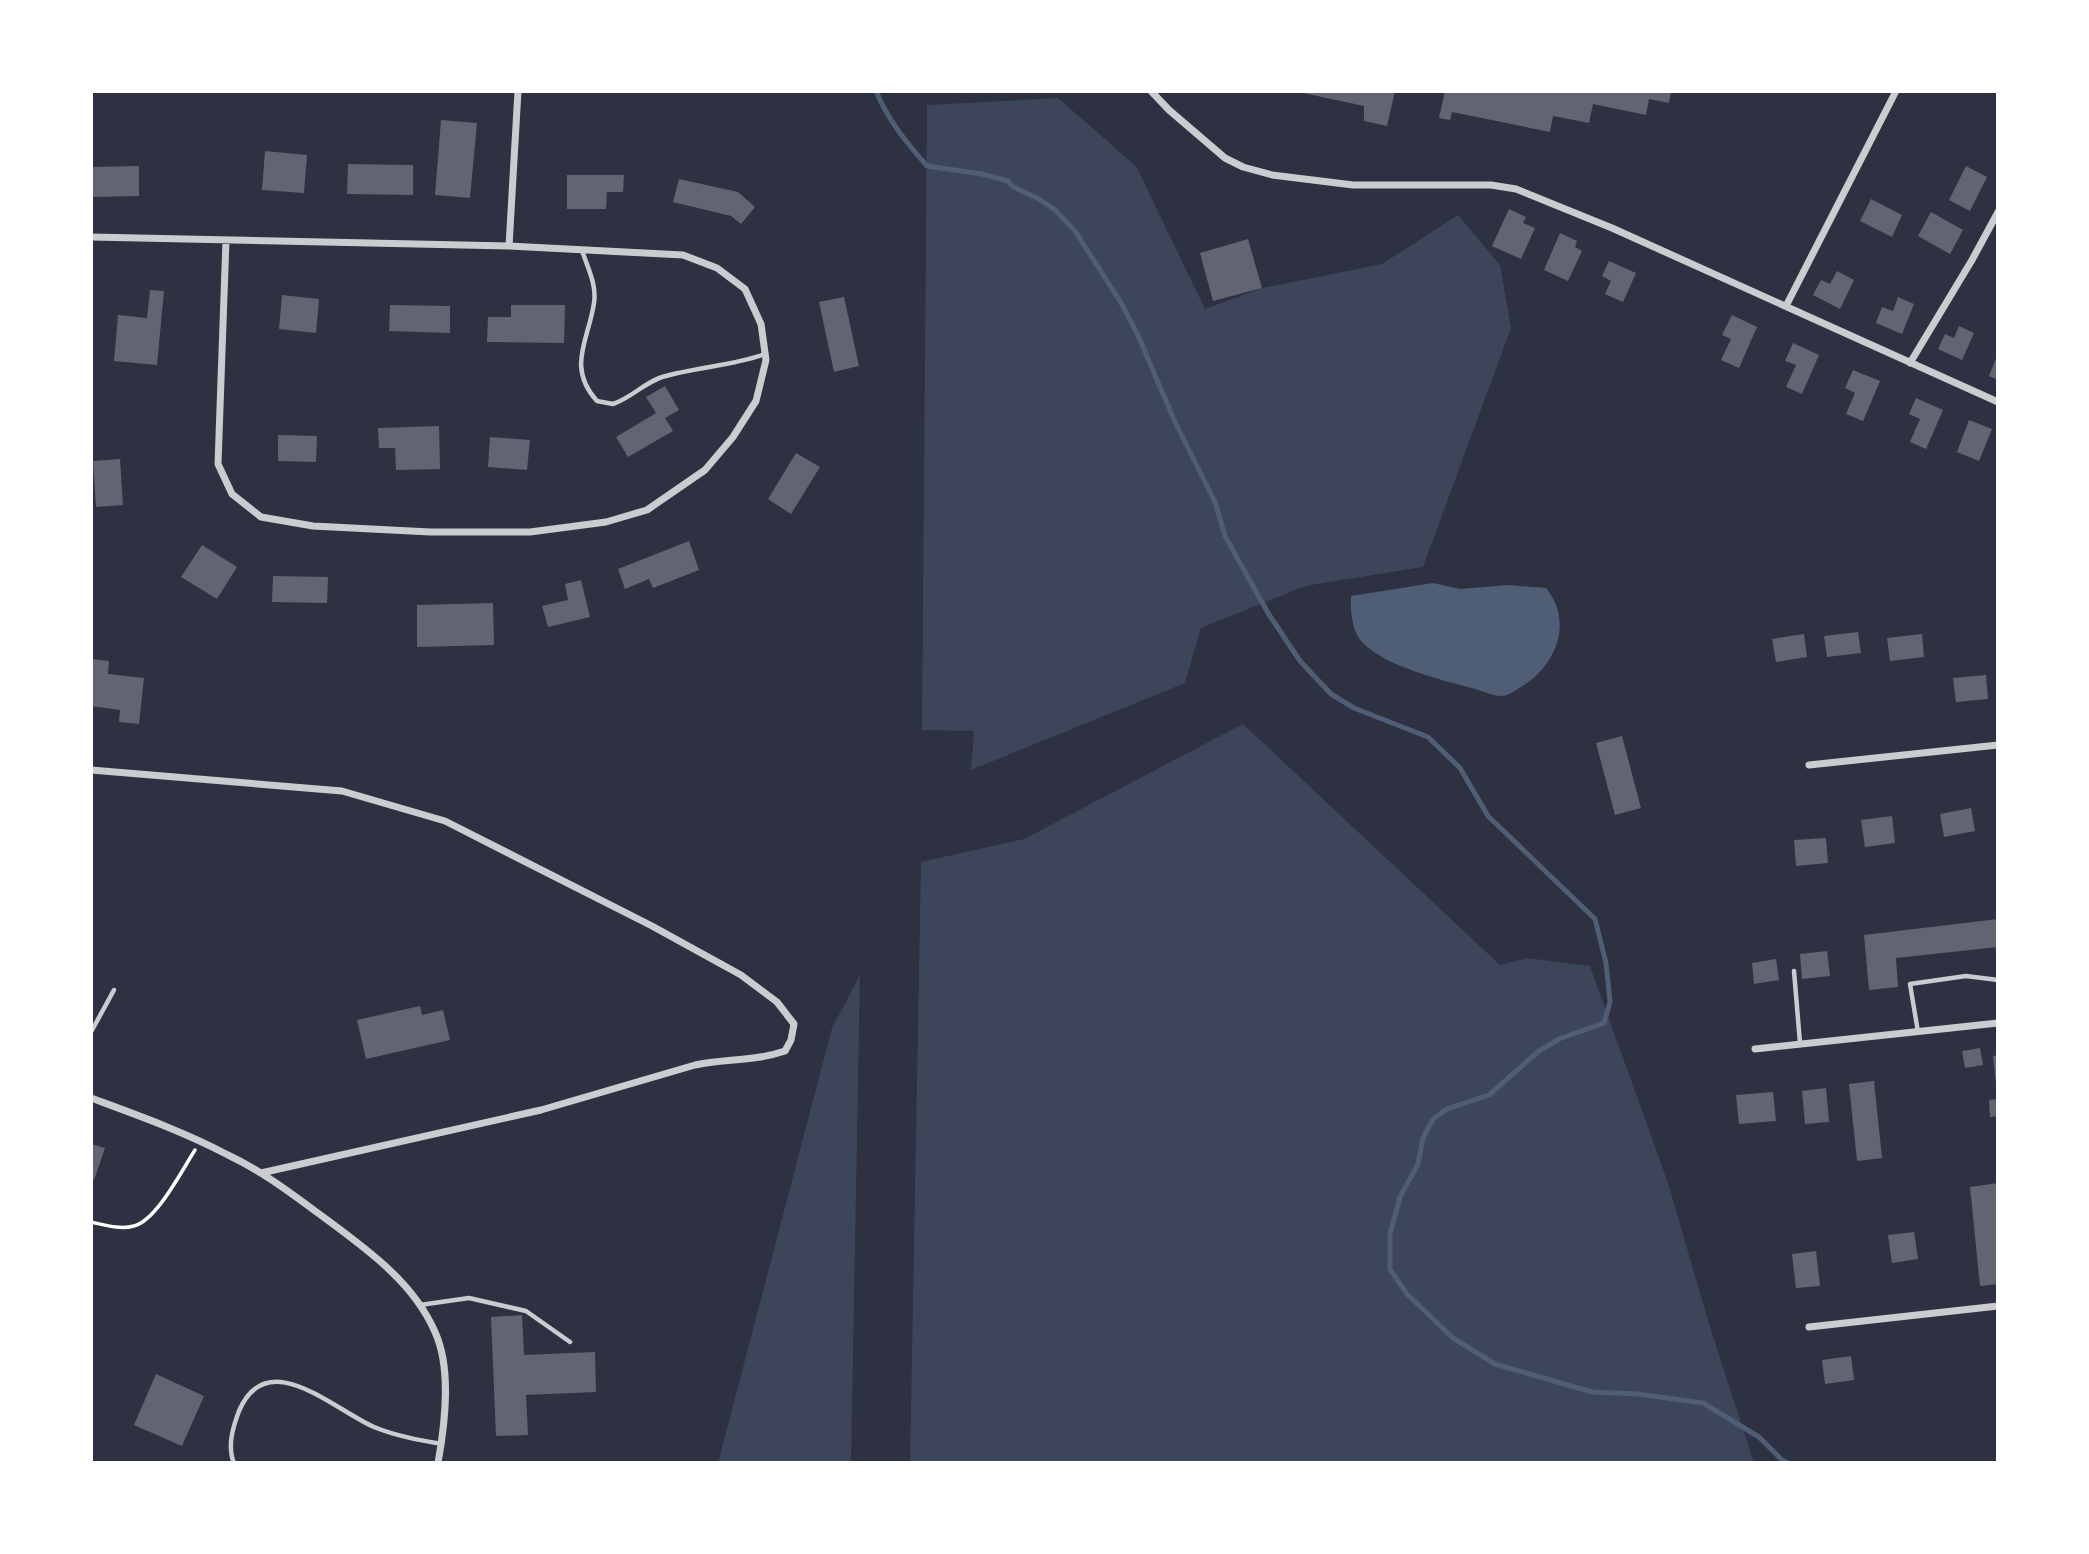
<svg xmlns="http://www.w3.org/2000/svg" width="2089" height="1554" font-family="Helvetica,sans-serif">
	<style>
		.green { fill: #3c4559 }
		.water { fill: #4f5d75 }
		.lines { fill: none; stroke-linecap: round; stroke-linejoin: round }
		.stream { stroke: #4f5d75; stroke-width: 5 }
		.building { fill: #626471 }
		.path { stroke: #fff; stroke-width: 3.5 }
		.service { stroke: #caccd0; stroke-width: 4.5 }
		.minor { stroke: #caccd0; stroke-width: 7 }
	</style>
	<rect width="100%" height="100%" fill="#2d3142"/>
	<path class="green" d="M1058,98L1136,166L1205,309L1262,288L1382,264L1458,215L1500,265L1511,328L1423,567L1305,586L1201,628L1185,683L971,770L974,731L922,730L927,105Z
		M1243,724L1500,965L1527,958L1590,966L1668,1183L1710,1327L1754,1463H910L921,862L1024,839Z
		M860,975L851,1463H718L832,1028Z"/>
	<path class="water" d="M1433,583L1460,589L1508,585L1546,588C1574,622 1556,666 1521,687C1515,691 1508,696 1501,696C1493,696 1483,691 1475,689C1443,680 1385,667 1362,642C1352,631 1350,611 1351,596Z"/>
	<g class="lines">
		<path class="stream" d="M876,91C888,120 906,142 927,166L982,174L1008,181L1013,187L1037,198L1054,209L1075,231L1120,301L1137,333L1175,422L1215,502L1225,536L1268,613L1300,661L1331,694L1354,708L1428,737L1460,768L1488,816L1595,919L1606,963L1610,1002L1604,1023L1559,1039L1539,1051L1489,1095L1447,1109L1433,1119L1423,1138L1418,1164L1400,1197L1390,1234V1269L1407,1294L1453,1338L1495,1364L1592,1392L1638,1394L1703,1403L1759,1437L1782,1460L1788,1463"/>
	</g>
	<path class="building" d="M1294,91H1395L1387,126L1364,121V106Z
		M1445,91H1671L1669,103L1649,99L1646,115L1593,104L1589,123L1553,116L1550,132L1452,112L1450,120L1439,118Z
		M441,120L477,123L470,198L435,195Z
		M265,151L307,155L304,193L262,190Z
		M348,164L413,165V195L347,194Z
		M139,166V196L91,197V167Z
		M1966,166L1987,177L1970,211L1949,200Z
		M567,175H624L623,192H607L606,209H567Z
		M679,179L738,192L755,207L741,224L731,216L673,202Z
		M1871,199L1902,215L1892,237L1860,221Z
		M1509,209L1526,217L1523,223L1535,228L1521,259L1492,246Z
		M1931,212L1963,230L1950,254L1918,236Z
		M1560,233L1577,241L1575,247L1582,251L1568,281L1544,270Z
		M1248,239L1262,288L1213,301L1200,253Z
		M1609,261L1636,273L1623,302L1605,294L1611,281L1602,276Z
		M1837,271L1854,280L1840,309L1813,295L1821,280L1830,284Z
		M150,290L164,291L157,365L114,361L118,315L147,318Z
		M282,295L319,299L316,333L279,329Z
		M844,297L859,366L834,372L819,302Z
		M1898,297L1914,304L1902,334L1876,323L1882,307L1893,311Z
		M390,305L450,306V333L389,331Z
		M511,305H565L564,343L487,342L488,317H511Z
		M1732,315L1757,327L1739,368L1721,360L1731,339L1722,335Z
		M1959,326L1974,333L1962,360L1938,349L1945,334L1954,338Z
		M1793,343L1819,355L1802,394L1786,387L1796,365L1785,361Z
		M1998,353V380L1989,376Z
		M1853,370L1880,381L1863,421L1846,414L1855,393L1845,388Z
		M665,386L679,410L665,418L673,431L628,457L616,437L656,413L646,397Z
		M1916,398L1943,410L1926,449L1910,442L1920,419L1909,414Z
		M1969,420L1992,429L1979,461L1957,452Z
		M439,426L440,469L396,470L395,448H379L378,428Z
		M278,435L317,436L316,462L278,461Z
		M490,437L530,440L527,470L488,467Z
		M796,453L820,467L791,514L768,499Z
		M120,459L123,505L96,507L93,461Z
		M689,541L699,570L653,588L649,579L625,589L618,569Z
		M202,545L237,567L217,599L181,577Z
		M273,576L328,577L327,603L272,602Z
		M581,580L590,617L548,627L542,606L568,600L565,584Z
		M493,603L494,645L417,647V605Z
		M1858,632L1861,653L1827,657L1824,636Z
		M1804,634L1807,657L1776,662L1772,639Z
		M1922,634L1924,657L1890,661L1887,638Z
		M93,659L109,661L108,674L144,678L139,724L119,722L120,710L91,706Z
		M1986,675L1988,699L1956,702L1953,678Z
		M1622,736L1641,808L1615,815L1596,743Z
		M1971,808L1975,831L1944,837L1940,814Z
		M1892,816L1895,843L1865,847L1861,820Z
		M1826,838L1828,863L1796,866L1794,840Z
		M1998,919V947L1896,958L1898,987L1869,990L1864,935Z
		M1827,951L1830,976L1802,979L1800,954Z
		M1776,959L1779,980L1754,984L1752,963Z
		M420,1006L422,1015L443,1010L450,1040L366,1059L357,1020Z
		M1980,1048L1983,1065L1965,1068L1962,1051Z
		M1998,1055V1084H1996L1993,1056Z
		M1874,1081L1882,1158L1857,1161L1849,1084Z
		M1826,1088L1829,1122L1805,1124L1802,1091Z
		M1773,1092L1776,1121L1739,1124L1736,1095Z
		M1998,1099V1116L1990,1117L1989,1100Z
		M91,1144L105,1148L94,1180L91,1179Z
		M1998,1183V1207H1996L1998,1284L1980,1286L1970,1187Z
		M1914,1232L1918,1259L1892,1263L1888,1235Z
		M1816,1251L1820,1286L1796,1288L1792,1254Z
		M522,1315L524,1355L595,1352L596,1392L526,1395L528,1435L496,1436L491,1317Z
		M1851,1356L1854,1380L1825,1384L1822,1360Z
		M156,1374L204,1396L182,1446L134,1425Z"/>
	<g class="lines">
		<path class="path" d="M91,1222C105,1225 120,1230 134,1226C157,1220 182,1170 195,1150"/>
		<path class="service" d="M582,250C587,267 597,284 594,303C589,339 566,367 597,401L613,404C631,398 644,383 662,377C696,367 732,366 765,354
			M1794,971L1800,1043
			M91,1032L114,990
			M1918,1032L1910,984L1966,976L1998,980
			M420,1305L469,1298L526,1311L570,1342
			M234,1463C227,1446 233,1427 239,1411C267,1345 333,1409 374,1427C396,1436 419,1440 442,1444"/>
		<path class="minor" d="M1151,91L1169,110L1225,158L1243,167L1272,175L1353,185H1491L1516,189L1612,228L1998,402
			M91,237L509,246L683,255L717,268L745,289L761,324L766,360L756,401L733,437L705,470L647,510L606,522L530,532H430L313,526L261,517L232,494L218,464L226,240
			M509,246L518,91
			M1786,306L1896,91
			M1910,363L1972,260L1998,212
			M1809,765L1998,745
			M91,770L342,791L445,821L652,926L741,975L777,1002L794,1024L791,1040L785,1051C756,1061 724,1059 695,1065L541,1110L261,1173
			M1755,1049L1998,1023
			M91,1098C137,1115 185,1132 228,1155C262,1171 292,1194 322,1216C365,1248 413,1281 435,1332C452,1369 445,1424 438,1463
			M1809,1327L1998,1306"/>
	</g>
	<rect width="2089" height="1554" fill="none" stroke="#ffffff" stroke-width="186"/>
</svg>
